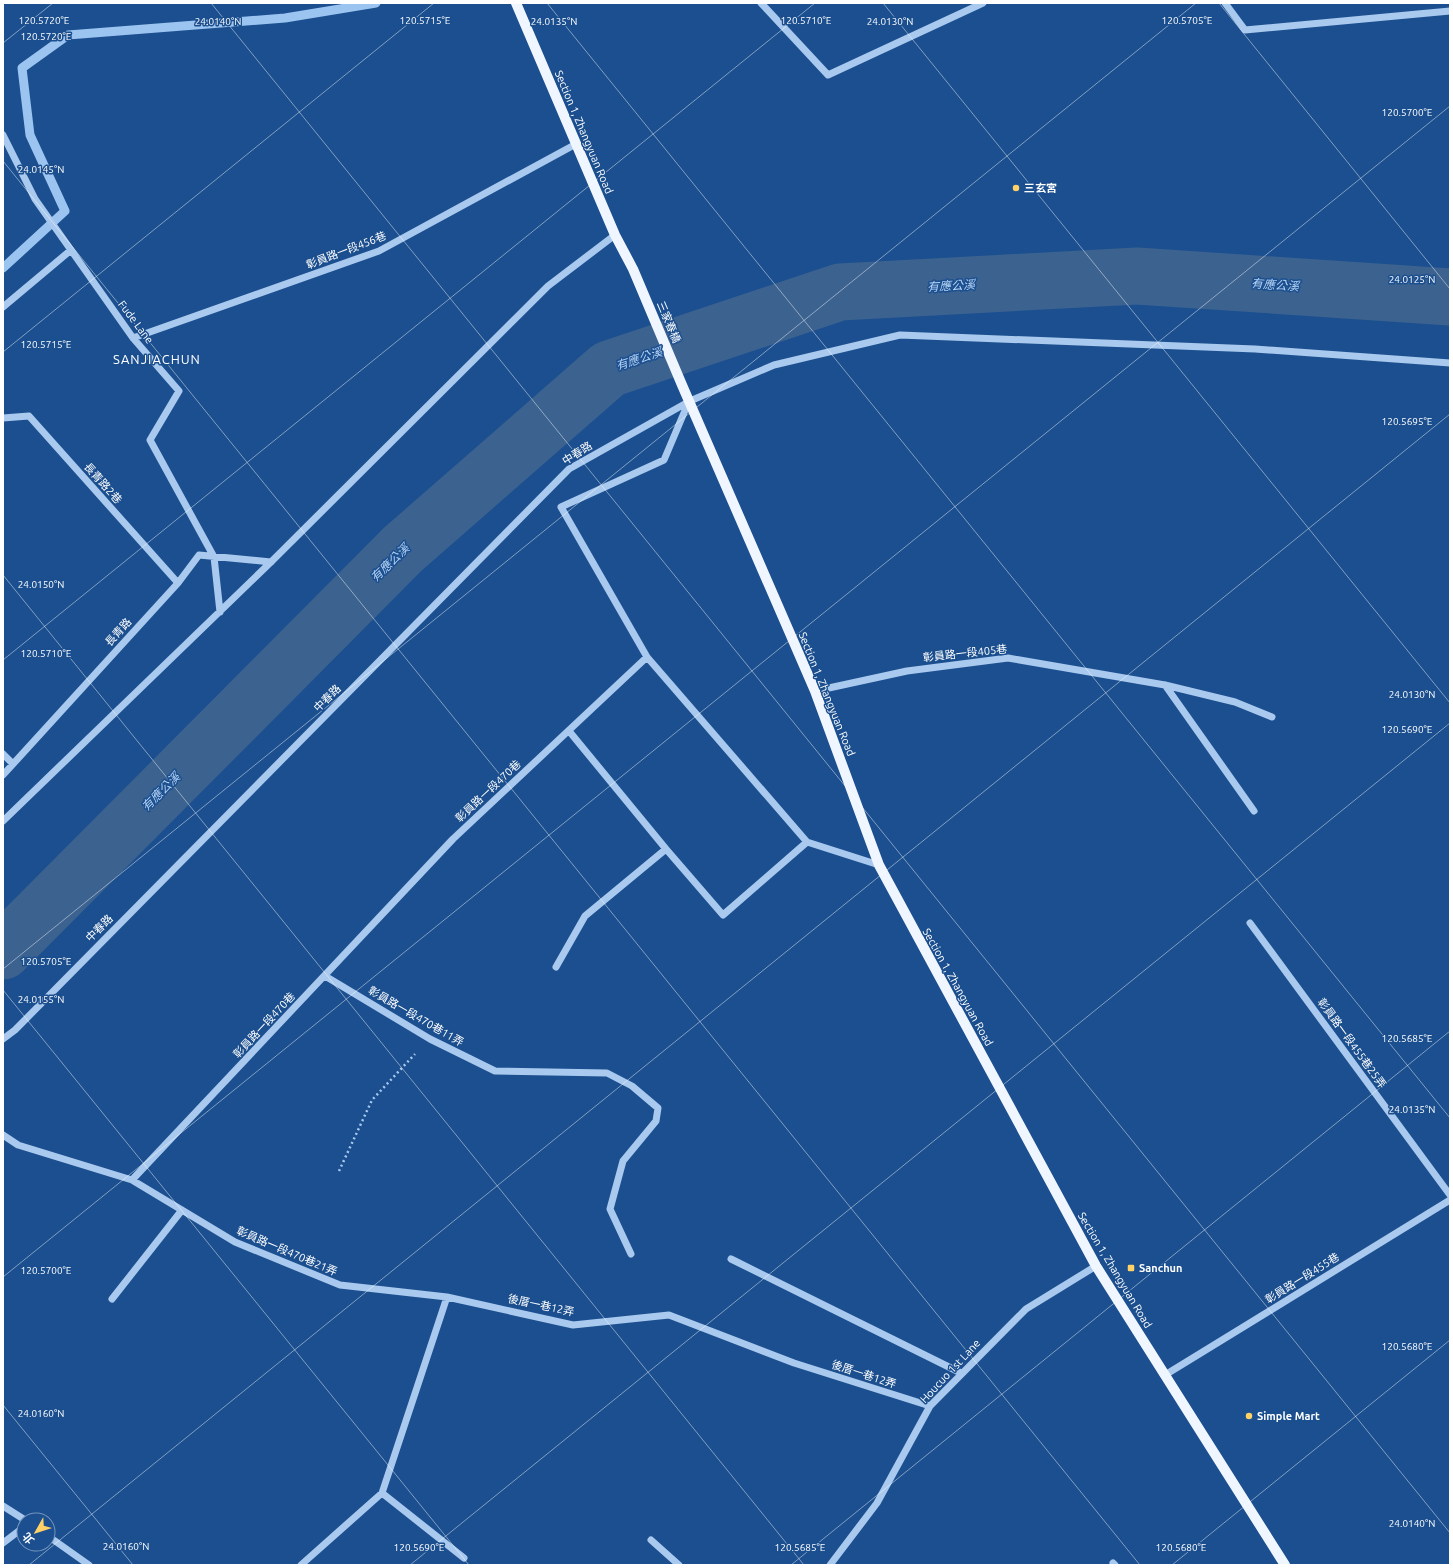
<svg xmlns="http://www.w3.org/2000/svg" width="1453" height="1568" font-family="Ubuntu,'Noto Sans TC',sans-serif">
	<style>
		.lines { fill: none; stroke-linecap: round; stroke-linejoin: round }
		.stream { stroke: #9cc4f0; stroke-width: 9 }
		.river { stroke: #3c6290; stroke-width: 57 }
		.path { stroke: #a9c9ee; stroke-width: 2.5; stroke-dasharray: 2 3; stroke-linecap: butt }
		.minor { stroke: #a9c9ee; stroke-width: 7 }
		.major { stroke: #f0f6ff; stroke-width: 10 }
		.ticks { fill: none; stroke: #fff; stroke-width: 1; stroke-opacity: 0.45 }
		.poi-dot { fill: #ffd166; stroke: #1b4f8f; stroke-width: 1.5 }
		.labels { text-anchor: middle; stroke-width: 3; stroke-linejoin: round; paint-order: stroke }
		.street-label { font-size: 11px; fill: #fff; stroke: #1b4f8f }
		.poi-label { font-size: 11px; font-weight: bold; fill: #fff; stroke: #1b4f8f; text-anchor: start }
		.water-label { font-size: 12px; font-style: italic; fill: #b5d3f5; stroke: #1b4f8f }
		.quarter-label { font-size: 13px; letter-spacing: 1px; fill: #fff; stroke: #1b4f8f }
		.ticks-label { font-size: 10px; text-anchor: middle; fill: #fff; stroke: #1b4f8f; stroke-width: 3; stroke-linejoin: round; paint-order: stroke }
	</style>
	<rect width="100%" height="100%" fill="#1b4f8f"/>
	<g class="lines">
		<path class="stream" d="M3,268L65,211L30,135L22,68L68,35L285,18L376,3"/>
		<path class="river" d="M3,951L403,549L609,369L840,292L1137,276L1450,297"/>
		<path class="path" d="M339,1171L372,1100L415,1054"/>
		<path class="minor" d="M761,3L828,75L983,3
			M1225,3L1245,30L1450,11
			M3,135L35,199L133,338L179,391L150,440L214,557L220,612
			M3,307L71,250
			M133,338L379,251L576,144
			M689,401L664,460L561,507L647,657L807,842L879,865
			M3,418L29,416L178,583
			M1165,685L1254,811
			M815,691L907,671L1008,658L1165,685L1235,702L1272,717
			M569,731L666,849L723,915L807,842
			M3,754L13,764
			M3,775L178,583L199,555L271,562
			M3,821L271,562L548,286L615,235
			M1250,923L1450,1195
			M556,967L585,916L666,849
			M325,976L430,1039L495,1071L607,1073L632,1086L658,1108L656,1121L623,1161L610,1209L631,1254
			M3,1039L15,1030L569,469L690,401L774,365L900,335L1255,349L1450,363
			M3,1135L18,1145L132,1180L235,1242L340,1285L447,1297L573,1325L669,1315L794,1363L930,1406
			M132,1180L453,839L647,657
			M731,1259L961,1373
			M112,1299L182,1210
			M1165,1375L1450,1200
			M382,1493L464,1558
			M3,1506L25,1520
			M48,1536L89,1565
			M651,1540L679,1565
			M3,1543L24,1527
			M1113,1563L1115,1565
			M301,1565L382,1493L447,1297
			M830,1565L877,1503L930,1406L1026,1309L1096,1266"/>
		<path class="major" d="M516,3L615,235L633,269L682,385L815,691L879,865L1096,1266L1285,1565"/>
	</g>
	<path class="ticks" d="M211,3L1450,1533M547,3L1450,1118M883,3L1450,703M1219,3L1450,289M3,43L53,3M3,161L1140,1565M3,352L434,3M3,575L804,1565M3,660L815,3M3,969L1196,3M3,990L469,1565M3,1277L1450,106M3,1405L133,1565M29,1565L1450,414M410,1565L1450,723M791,1565L1450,1031M1172,1565L1450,1340"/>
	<g class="poi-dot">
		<circle cx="1016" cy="188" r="4"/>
		<rect x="1127" y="1264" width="8" height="8" rx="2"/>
		<circle cx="1249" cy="1416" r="4"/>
	</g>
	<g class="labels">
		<g class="street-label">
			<text transform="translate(584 132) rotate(67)" y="4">Section 1, Zhangyuan Road</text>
			<text transform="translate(346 250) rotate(-21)" y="4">彰員路一段456巷</text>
			<text transform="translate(136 322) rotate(53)" y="4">Fude Lane</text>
			<text transform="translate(669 322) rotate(67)" y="4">三家春橋</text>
			<text transform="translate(577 453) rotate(-32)" y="4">中春路</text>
			<text transform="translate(103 483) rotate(48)" y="4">長青路2巷</text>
			<text transform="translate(118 632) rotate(-48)" y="4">長青路</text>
			<text transform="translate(965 653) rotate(-6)" y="4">彰員路一段405巷</text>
			<text transform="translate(827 694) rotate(68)" y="4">Section 1, Zhangyuan Road</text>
			<text transform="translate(327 698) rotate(-45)" y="4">中春路</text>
			<text transform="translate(488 791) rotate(-43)" y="4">彰員路一段470巷</text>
			<text transform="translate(99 928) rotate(-45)" y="4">中春路</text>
			<text transform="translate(958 987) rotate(61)" y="4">Section 1, Zhangyuan Road</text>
			<text transform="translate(416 1016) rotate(30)" y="4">彰員路一段470巷11弄</text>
			<text transform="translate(264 1025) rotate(-47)" y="4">彰員路一段470巷</text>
			<text transform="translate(1352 1043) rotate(54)" y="4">彰員路一段455巷25弄</text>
			<text transform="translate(287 1251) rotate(23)" y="4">彰員路一段470巷21弄</text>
			<text transform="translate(1115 1270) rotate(59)" y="4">Section 1, Zhangyuan Road</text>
			<text transform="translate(1302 1278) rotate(-32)" y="4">彰員路一段455巷</text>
			<text transform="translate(541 1305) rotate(12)" y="4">後厝一巷12弄</text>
			<text transform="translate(950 1371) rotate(-47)" y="4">Houcuo 1st Lane</text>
			<text transform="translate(864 1374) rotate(18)" y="4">後厝一巷12弄</text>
		</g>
		<g class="poi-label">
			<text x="1024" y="192">三玄宮</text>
			<text x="1139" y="1272">Sanchun</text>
			<text x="1257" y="1420">Simple Mart</text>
		</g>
		<g class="water-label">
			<text transform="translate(1275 285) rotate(4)" y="4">有應公溪</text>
			<text transform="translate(951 286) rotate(-3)" y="4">有應公溪</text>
			<text transform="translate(639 359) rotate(-18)" y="4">有應公溪</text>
			<text transform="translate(390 563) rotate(-44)" y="4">有應公溪</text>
			<text transform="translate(161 792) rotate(-45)" y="4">有應公溪</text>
		</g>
		<g class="quarter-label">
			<text x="157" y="364">SANJIACHUN</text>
		</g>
	</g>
	<g class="ticks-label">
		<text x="44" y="24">120.5720°E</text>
		<text x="425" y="24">120.5715°E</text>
		<text x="806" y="24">120.5710°E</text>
		<text x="1187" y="24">120.5705°E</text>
		<text x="218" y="25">24.0140°N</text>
		<text x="554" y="25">24.0135°N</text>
		<text x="890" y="25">24.0130°N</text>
		<text x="46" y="40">120.5720°E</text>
		<text x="1407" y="116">120.5700°E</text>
		<text x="41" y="173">24.0145°N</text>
		<text x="1412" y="283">24.0125°N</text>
		<text x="46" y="348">120.5715°E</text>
		<text x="1407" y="425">120.5695°E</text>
		<text x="41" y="588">24.0150°N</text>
		<text x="46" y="657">120.5710°E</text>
		<text x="1412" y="698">24.0130°N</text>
		<text x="1407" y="733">120.5690°E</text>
		<text x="46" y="965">120.5705°E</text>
		<text x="41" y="1003">24.0155°N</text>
		<text x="1407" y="1042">120.5685°E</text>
		<text x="1412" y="1113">24.0135°N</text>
		<text x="46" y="1274">120.5700°E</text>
		<text x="1407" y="1350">120.5680°E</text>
		<text x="41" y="1417">24.0160°N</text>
		<text x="1412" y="1527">24.0140°N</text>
		<text x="126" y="1550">24.0160°N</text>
		<text x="419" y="1551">120.5690°E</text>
		<text x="800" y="1551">120.5685°E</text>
		<text x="1181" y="1551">120.5680°E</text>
	</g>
	<rect width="1453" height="1568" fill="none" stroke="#ffffff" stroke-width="8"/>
	<g transform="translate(36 1532) rotate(231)"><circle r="19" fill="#1b4f8f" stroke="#7695bc"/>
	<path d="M0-3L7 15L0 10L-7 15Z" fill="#ffd166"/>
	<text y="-6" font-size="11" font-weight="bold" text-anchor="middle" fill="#ffffff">北</text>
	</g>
</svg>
